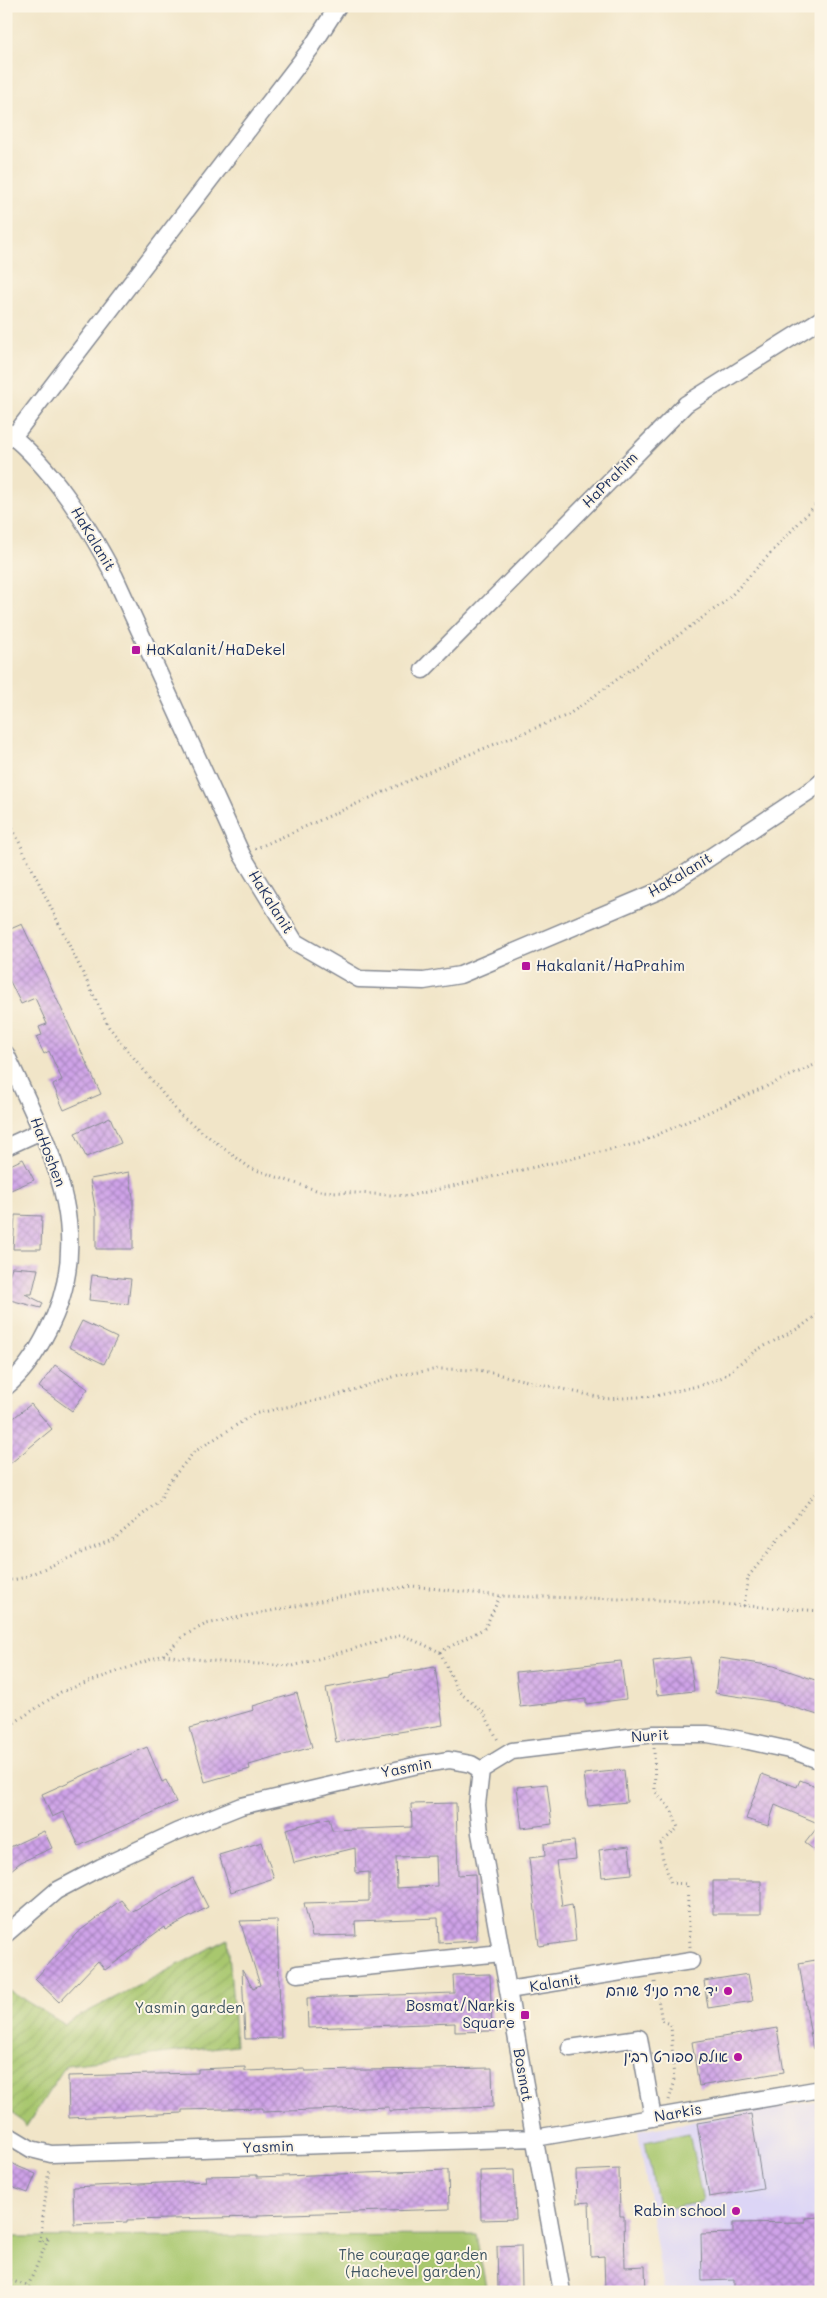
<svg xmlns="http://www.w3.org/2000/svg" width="827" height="2298" font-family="Mali,'Playpen Sans Hebrew',sans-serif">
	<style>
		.built { fill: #dcd5f6 }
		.park { fill: #a8c76e; stroke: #627b66 }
		.garden { fill: url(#garden-furrows); stroke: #627b66 }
		.building { fill: url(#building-cross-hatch); fill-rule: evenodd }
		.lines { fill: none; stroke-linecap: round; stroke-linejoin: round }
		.minor-casing { stroke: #868a93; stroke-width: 19 }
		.path { stroke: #868a93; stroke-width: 3; stroke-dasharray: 1 4; stroke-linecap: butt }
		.minor { stroke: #fff; stroke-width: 16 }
		.poi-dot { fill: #b5179e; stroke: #fcf5e5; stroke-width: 2 }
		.labels { text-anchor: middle; stroke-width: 4; stroke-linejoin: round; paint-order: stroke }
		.street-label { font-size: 15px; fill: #1b2f5e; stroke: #fcf5e5 }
		.poi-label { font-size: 15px; fill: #1b2f5e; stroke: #fcf5e5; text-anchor: end }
		.park-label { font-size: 15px; fill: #3e5562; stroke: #fcf5e5 }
	</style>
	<defs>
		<pattern id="garden-furrows" width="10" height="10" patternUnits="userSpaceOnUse" patternTransform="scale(1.25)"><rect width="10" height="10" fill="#a8c76e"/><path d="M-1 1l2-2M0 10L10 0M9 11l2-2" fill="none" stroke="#90ab62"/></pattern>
		<pattern id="building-cross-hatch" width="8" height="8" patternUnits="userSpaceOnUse" patternTransform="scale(1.25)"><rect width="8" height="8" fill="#cfa3e8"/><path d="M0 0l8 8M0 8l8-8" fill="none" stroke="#a785bf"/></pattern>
	</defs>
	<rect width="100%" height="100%" fill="#fcf5e5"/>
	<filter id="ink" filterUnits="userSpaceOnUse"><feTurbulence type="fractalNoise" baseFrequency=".02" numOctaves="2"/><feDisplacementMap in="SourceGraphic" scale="10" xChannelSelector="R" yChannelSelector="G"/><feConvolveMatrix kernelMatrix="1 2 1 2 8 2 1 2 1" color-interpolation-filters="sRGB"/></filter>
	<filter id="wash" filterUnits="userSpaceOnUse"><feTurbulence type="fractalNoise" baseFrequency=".0096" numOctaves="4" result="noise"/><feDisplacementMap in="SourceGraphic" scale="20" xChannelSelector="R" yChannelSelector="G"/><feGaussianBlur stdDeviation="1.12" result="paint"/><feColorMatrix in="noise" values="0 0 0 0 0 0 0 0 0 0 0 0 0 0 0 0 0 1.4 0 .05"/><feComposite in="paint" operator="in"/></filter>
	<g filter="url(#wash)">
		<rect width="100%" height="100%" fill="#f1e5c8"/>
		<path class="built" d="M821,2100V2292H664L638,2131Z"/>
		<path class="park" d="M689,2133L703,2202L659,2210L645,2142Z
			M476,2235L487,2292H6V2237Z"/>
		<path class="garden" d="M228,1939L236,2045L66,2065L26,2127L6,2105V1989L64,2024Z"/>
		<g id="blocks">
			<path class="building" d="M22,924L101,1094L64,1110L53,1085L62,1080L49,1051L44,1054L36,1037L42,1035L39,1027L47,1024L35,998L21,1004L6,973V931Z
				M110,1117L121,1143L86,1157L75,1133Z
				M23,1159L34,1180L6,1192V1167Z
				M129,1172L133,1197V1249H96V1213L90,1179Z
				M15,1215L42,1216L41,1249H13Z
				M12,1267L38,1269L32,1294H25L43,1303L41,1308L6,1299V1284Z
				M92,1275L131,1279L128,1304L89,1300Z
				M82,1321L117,1338L104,1364L69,1347Z
				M55,1365L88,1389L72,1411L39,1387Z
				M31,1404L52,1429L6,1467V1424Z
				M690,1657L694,1691L657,1695L653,1661Z
				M720,1658L774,1666L821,1682V1716L776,1702L715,1693Z
				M621,1661L626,1699L586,1704V1699L520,1707L516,1672Z
				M435,1667L443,1725L336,1742L326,1688L390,1676V1674Z
				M297,1693L312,1747L249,1765L250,1769L205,1782L190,1728L254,1710L253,1706Z
				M147,1747L162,1782L166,1780L176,1802L79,1846L63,1812L52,1817L42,1794Z
				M624,1770L627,1802L588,1806L584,1774Z
				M762,1774L797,1787L800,1780L821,1788V1855L805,1843L820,1824L775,1805L768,1826L746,1819Z
				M547,1784L552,1824L522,1828L517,1787Z
				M456,1803L458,1875L475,1874L477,1941L439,1943L438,1918L355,1921L356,1935L312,1936L304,1903L369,1901V1872L356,1873L355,1848L294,1863L286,1829L329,1818L332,1830L412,1827L411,1804ZM436,1856L437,1886L397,1888L396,1857Z
				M44,1831L52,1848L21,1862L6,1874V1849Z
				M574,1841L576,1859L556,1861L562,1906L572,1904L576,1941L539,1946L529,1858L545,1856L544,1844Z
				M262,1842L274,1878L231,1892L219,1855Z
				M629,1846L632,1874L602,1877L599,1850Z
				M193,1878L208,1907L165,1930L164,1927L105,1970L98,1961L59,2002L35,1979L77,1933L121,1900L131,1912Z
				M713,1881H761V1914H713Z
				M277,1920L281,2038L245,2039L242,1969L253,1988L260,1985L240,1921Z
				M821,1959V2049H813L799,1963Z
				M490,1974L492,2031L455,2032V2023L308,2028L307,1998L454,1993L453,1975Z
				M748,1974L753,2001L708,2008L704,1981Z
				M777,2028L784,2072L699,2086L692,2042Z
				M245,2067V2071L305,2069V2071L492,2068L493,2107L389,2111V2107L263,2112V2108L182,2110V2113L69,2118L68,2076L198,2073V2069Z
				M751,2114L763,2188L709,2197L697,2123Z
				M6,2159L17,2166L36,2174L28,2193L6,2185Z
				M619,2169L620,2216H624L625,2267L645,2266L646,2292H605L604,2256L591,2257L589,2202L577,2203L576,2171Z
				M448,2170L449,2209L258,2215V2217L127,2220V2222L74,2224L73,2187L206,2181L205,2176L257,2175V2177Z
				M514,2170L516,2219L481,2220L480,2171Z
				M821,2217V2292H734V2280L702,2281L701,2234L733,2233V2223L805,2222V2218Z
				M521,2245L522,2287L498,2288L497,2246Z"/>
		</g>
	</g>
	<g filter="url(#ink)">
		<use href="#blocks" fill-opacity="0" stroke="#868a93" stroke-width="1"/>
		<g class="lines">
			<g class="minor-casing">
				<path id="minor" d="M6,431C53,468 88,525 115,577L242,855L295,942L359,979L424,981L460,975L661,890L814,788L821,782
					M13,437L311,48L338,6
					M423,670L686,404L821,319
					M6,1054C48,1145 100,1233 47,1332C37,1352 23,1373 6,1387
					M6,1147L41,1131
					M481,1770L477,1805L480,1833L562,2292
					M481,1770L512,1751L654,1734H708L748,1741L794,1751L821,1761
					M6,1934L56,1891L101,1867L176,1832L241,1806L418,1765L449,1760L471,1764L481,1770
					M297,1974L501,1953
					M508,1990L691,1961
					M570,2048L639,2038L653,2118
					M6,2134L31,2149L51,2154L535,2138L821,2089"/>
			</g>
			<path class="path" d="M6,815L109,1027L180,1115L250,1168L319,1191L409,1196L639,1143L821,1062
				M255,849L460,758L568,715L727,600L821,499
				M6,1581L22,1578L114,1539L160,1500L169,1482L194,1452L254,1414L332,1397L399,1375L439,1369L479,1370L606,1399L656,1396L705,1384L723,1377L755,1351L799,1328L821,1312
				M744,1606L748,1577L821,1486
				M440,1652L485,1628L500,1596
				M163,1655L185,1635L206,1624L340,1597L412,1586L500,1596L661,1600L821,1611
				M6,1728L61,1692L163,1655L221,1662L293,1666L402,1635L440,1652L458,1691L484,1713L499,1742
				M654,1748L655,1791L672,1811L678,1828L660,1844L663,1859L671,1883L687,1884L690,1947
				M655,1982L662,2021L671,2024L674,2084L669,2100
				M40,2242L49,2168
				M6,2279L28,2286L32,2292
				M28,2286L49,2237L41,2242"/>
			<use href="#minor" class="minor"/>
		</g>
	</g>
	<g class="poi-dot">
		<rect x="131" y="645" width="10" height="10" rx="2.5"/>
		<rect x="521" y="961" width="10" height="10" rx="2.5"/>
		<circle cx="728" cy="1991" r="5"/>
		<rect x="520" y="2010" width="10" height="10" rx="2.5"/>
		<circle cx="738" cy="2057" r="5"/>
		<circle cx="736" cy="2211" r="5"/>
	</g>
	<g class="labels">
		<g class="street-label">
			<text transform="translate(610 480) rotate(-45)" y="5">HaPrahim</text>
			<text transform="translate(93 539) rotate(59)" y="5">HaKalanit</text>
			<text transform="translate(680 875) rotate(-31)" y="5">HaKalanit</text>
			<text transform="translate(271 902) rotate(58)" y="5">HaKalanit</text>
			<text transform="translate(48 1152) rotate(69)" y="5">HaHoshen</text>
			<text transform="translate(650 1736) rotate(-4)" y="5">Nurit</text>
			<text transform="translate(406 1768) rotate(-11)" y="5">Yasmin</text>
			<text transform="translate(555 1983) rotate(-9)" y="5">Kalanit</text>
			<text transform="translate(523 2075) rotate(80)" y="5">Bosmat</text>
			<text transform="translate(678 2113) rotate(-10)" y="5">Narkis</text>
			<text transform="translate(268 2147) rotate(-2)" y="5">Yasmin</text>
		</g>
		<g class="poi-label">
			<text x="146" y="655" text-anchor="start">HaKalanit/HaDekel</text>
			<text x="536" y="971" text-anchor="start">Hakalanit/HaPrahim</text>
			<text x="718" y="1996">יד שרה סניף שוהם</text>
			<text x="515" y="2011">Bosmat/Narkis<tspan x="515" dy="17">Square</tspan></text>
			<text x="728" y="2062">אולם ספורט רבין</text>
			<text x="726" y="2216">Rabin school</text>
		</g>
		<g class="park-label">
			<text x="189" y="2013">Yasmin garden</text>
			<text x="413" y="2260">The courage garden<tspan x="413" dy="17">(Hachevel garden)</tspan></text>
		</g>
	</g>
	<rect width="827" height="2298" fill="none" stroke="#fcf5e5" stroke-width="25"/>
</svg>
